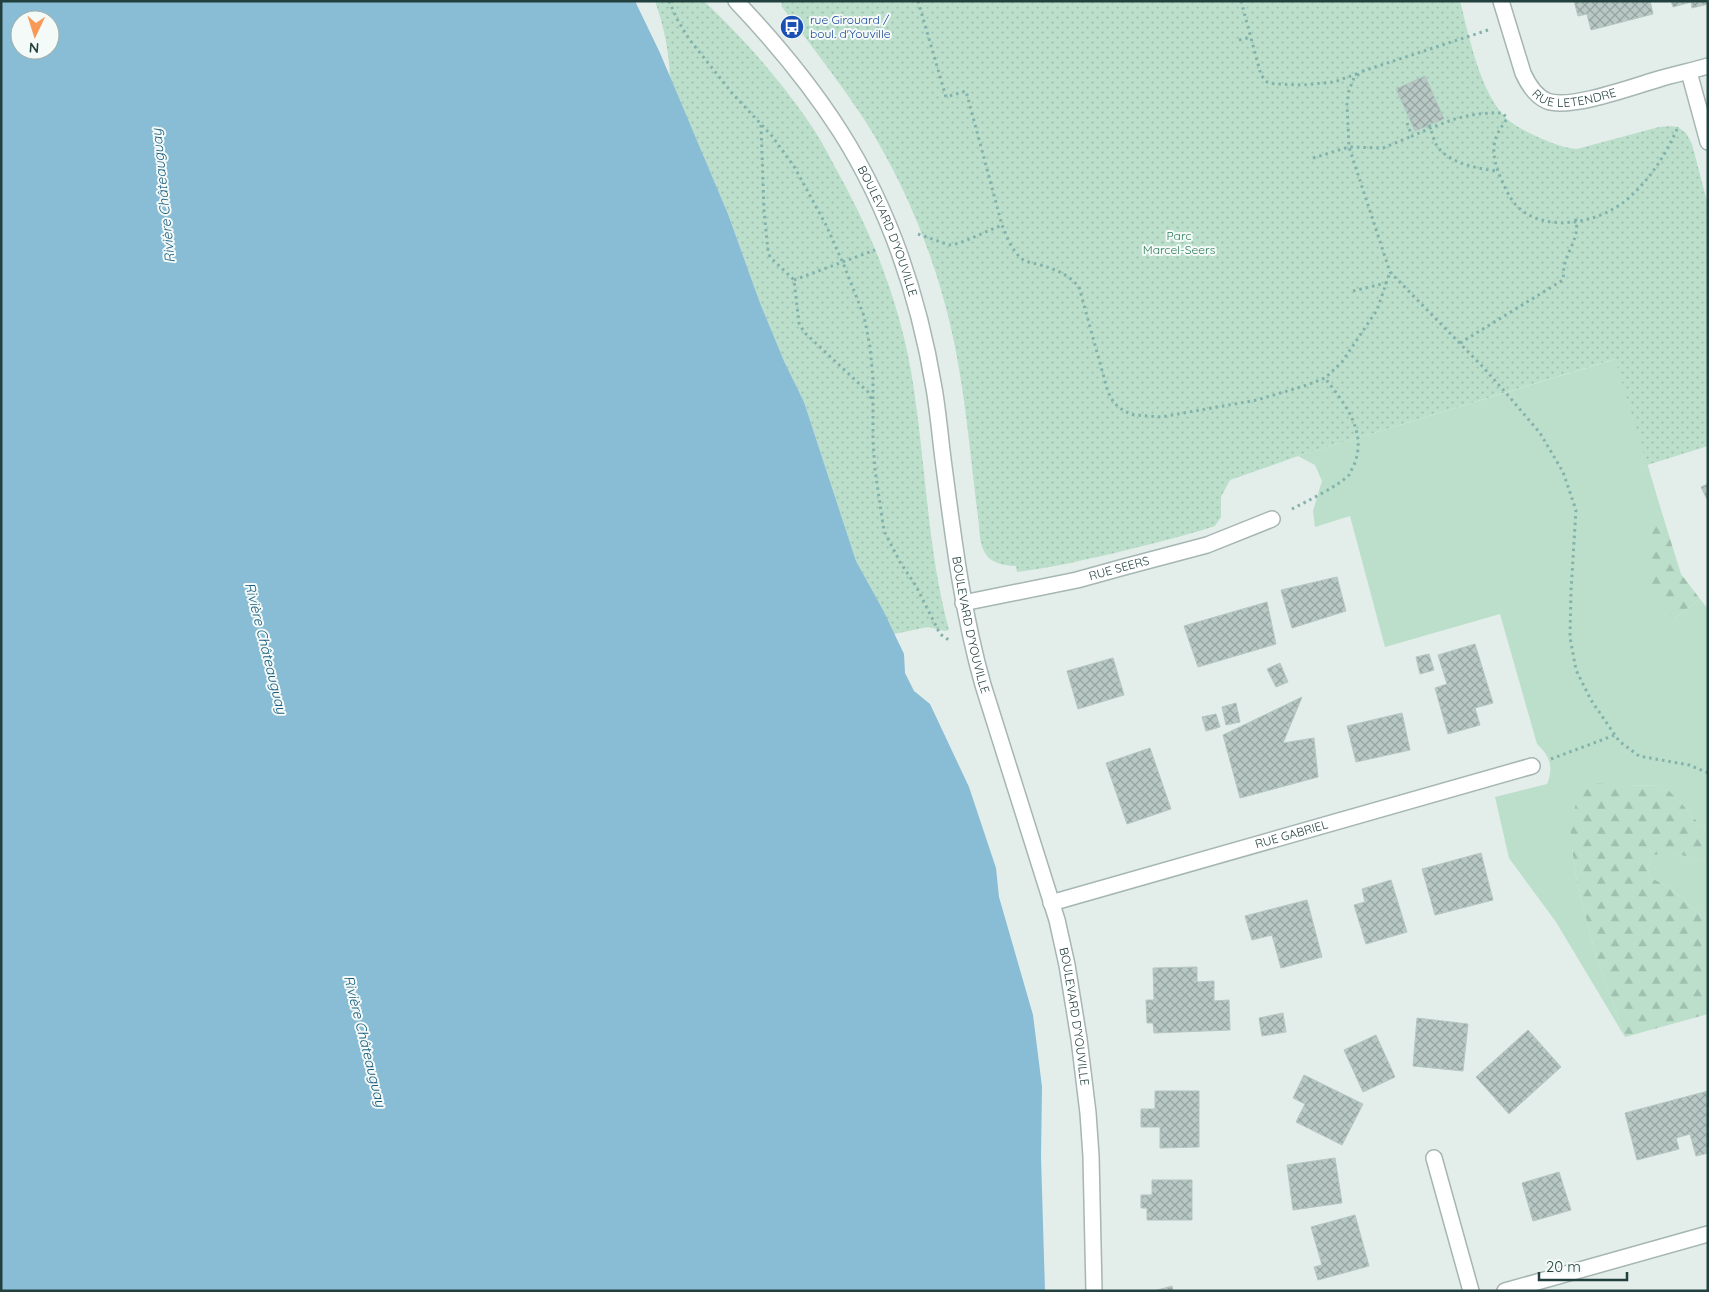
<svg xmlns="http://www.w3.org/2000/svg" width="1709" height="1292" font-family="Quicksand,sans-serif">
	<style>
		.green { fill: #bbdfcb }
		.forest { fill: url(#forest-firs) }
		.park { fill: url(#park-dots) }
		.water { fill: #89bcd5; fill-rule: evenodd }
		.building { fill: url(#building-cross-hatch); stroke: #b5c7c3 }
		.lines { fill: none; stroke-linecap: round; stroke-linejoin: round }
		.minor-casing { stroke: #a5b6b3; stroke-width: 18 }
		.path { stroke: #82b2ab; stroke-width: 3; stroke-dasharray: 2.5 4; stroke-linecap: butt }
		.minor { stroke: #fff; stroke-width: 15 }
		.labels { text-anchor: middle; stroke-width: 4; stroke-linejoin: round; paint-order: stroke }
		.transit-label { font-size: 12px; fill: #164399; stroke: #f4faf8; text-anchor: start }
		.street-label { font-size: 12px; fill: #22403d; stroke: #f4faf8 }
		.park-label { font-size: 12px; fill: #2a7855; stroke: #f4faf8 }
		.water-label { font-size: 14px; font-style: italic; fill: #195d7f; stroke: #f4faf8 }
	</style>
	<defs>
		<pattern id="forest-firs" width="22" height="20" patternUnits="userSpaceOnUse" patternTransform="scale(1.25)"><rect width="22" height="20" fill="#bbdfcb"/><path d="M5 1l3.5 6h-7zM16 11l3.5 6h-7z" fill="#a0c0af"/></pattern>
		<pattern id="park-dots" width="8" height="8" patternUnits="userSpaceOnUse" patternTransform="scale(1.25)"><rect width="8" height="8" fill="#bbdfcb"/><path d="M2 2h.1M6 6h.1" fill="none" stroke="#a0c0af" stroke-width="1.8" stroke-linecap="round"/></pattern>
		<pattern id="building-cross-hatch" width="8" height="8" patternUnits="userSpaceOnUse" patternTransform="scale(1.25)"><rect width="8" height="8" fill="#b8c8c4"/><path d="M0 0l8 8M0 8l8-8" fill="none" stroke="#95a4a0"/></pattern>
	</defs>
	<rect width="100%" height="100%" fill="#e3edea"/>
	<path class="green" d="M1616,359L1662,513L1655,518L1674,619L1700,599L1708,609V829L1701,826L1682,804L1662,785L1628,786L1572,848L1577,882L1594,949L1625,1037L1556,922L1509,858L1495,797L1547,784C1554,767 1550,756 1537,744L1500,614L1385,647L1350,516L1315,527L1313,511L1322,481L1315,465L1298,456Z
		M1668,853L1695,858L1708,863V921L1669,887L1651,878L1647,867L1654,855Z"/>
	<path class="forest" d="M1662,513L1681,574L1700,599L1674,619C1667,610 1659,600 1654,589C1643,568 1650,541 1655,518Z
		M1593,783L1628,786L1663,785L1682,804L1701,826L1708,829V863C1690,856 1673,852 1654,855L1647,867L1651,878L1669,887L1708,921V1014L1625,1037L1594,949L1577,882L1572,848L1570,823L1578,798Z"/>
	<path class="park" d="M655,1H704C742,37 776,75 806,118C817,133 826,150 835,167C874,236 903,311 914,390C926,471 928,552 949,630L945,631L928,627L894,634L856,561L804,402L784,361L760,303L728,214L670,78C669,52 664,26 655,1Z
		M781,1H1460C1469,36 1480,93 1507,119C1516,127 1529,133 1540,138C1552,143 1564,148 1577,149L1659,127L1670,126L1678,127L1686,133L1692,144L1708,205V446L1647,465L1615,359L1298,456L1230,480L1221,497V517L1215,526C1182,537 1149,544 1115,553C1083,560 1051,568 1017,572L1016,566C986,565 980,552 979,525C969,447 964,366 941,290C924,231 897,171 864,119C840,83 814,49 788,15L782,7Z"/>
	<path class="water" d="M1,1H635L660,53L728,214L760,303L784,361L804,402L856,561L884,612L904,654L905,673L914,691L930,704L969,787L996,868L999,897L1033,1015L1042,1087L1041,1157L1045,1291H1ZM20,20H50V50H20Z"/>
	<path class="building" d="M1574,1H1650L1653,14L1591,30L1587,14L1578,16Z
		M1671,1H1708V4L1692,8L1691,2L1673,7Z
		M1425,76L1444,119L1415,131L1396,89Z
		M1708,484V501L1701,487Z
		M1337,577L1346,611L1292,628L1281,590Z
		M1267,602L1276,644L1198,667L1184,626Z
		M1475,644L1493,703L1475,708L1480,725L1448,734L1435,688L1447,684L1438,655Z
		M1429,654L1434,670L1420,674L1416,657Z
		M1113,658L1124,695L1078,709L1067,671Z
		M1280,663L1288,682L1276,687L1267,669Z
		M1302,697L1283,743L1314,738L1318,777L1240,798L1223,735Z
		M1236,703L1240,722L1226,725L1222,707Z
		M1402,713L1410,750L1356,762L1347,726Z
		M1216,714L1220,727L1206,731L1202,717Z
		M1150,748L1171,809L1127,824L1106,763Z
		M1481,853L1493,900L1435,915L1422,869Z
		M1391,880L1407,932L1366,944L1354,905L1365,902L1362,889Z
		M1307,900L1322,957L1281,968L1272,935L1252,940L1245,916Z
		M1197,967V982L1214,981V1001L1229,1000L1230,1030L1154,1033L1153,1023H1147L1146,1000H1154L1153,968Z
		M1283,1013L1286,1032L1262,1036L1259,1018Z
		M1417,1018L1468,1024L1463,1071L1413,1066Z
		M1528,1030L1561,1067L1509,1114L1476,1077Z
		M1376,1035L1395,1077L1363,1092L1344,1050Z
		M1304,1075L1363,1104L1342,1145L1296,1122L1305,1104L1293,1098Z
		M1155,1091H1199V1147L1160,1148V1127H1141V1109H1155Z
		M1708,1091V1153L1696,1156L1690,1134L1676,1138L1679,1149L1637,1160L1625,1113Z
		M1335,1158L1342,1203L1293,1210L1287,1165Z
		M1559,1172L1571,1210L1533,1221L1522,1183Z
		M1152,1180H1192V1220H1147V1208H1141V1195H1152Z
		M1355,1215L1369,1266L1318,1280L1314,1267L1322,1265L1311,1227Z
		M1172,1286L1173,1291H1154Z"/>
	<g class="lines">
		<g class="minor-casing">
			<g id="minor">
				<path id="s1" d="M736,1C774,41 810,84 840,131C889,208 919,298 934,388C938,411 940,435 943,459C953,535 962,611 983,685L1057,920L1067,965L1079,1039L1088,1113L1091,1156L1094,1291"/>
				<path id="s2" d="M1501,1L1523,73C1528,84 1535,96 1547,101C1570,110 1635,86 1659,79C1675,74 1692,71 1708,66"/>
				<path d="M1689,72L1708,142"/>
				<path id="s3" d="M963,603L1077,580L1124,567L1207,545L1272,519"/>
				<path id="s4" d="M1051,903L1532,766"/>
				<path d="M1434,1158L1471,1291"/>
				<path d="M1505,1291L1708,1234"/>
			</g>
		</g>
		<path class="path" d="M669,1L677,19L689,39L732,93L772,136L795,168L826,225L843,263L864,316L870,347L873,379V440L875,470L884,531L900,562L916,586L940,634L949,640
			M918,1L946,97L966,91L1002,225C1007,237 1012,251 1022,259C1026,262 1032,263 1037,264C1054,269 1067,273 1079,287L1108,392L1114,403L1124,411L1134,415L1161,417L1257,400L1307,385L1325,378L1342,362L1377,310L1390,272
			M1241,1L1261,75L1267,82L1275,84L1303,85L1334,82L1359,73
			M1488,30L1363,71L1354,78L1349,90L1347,104L1349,147L1390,272L1483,367L1506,393L1540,433L1563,472L1576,510L1571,591L1570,637L1576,670L1591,700L1619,741L1639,756L1689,765L1708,773
			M1239,40L1251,37
			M1407,123L1412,136C1445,122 1465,112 1503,113L1507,119C1490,141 1491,154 1501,179C1506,189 1510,200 1519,208C1547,233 1598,223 1625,201C1650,180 1665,156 1678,127
			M761,125L764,210L768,251L770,257L794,280L799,323L804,332L868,392L872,400
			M1429,125C1432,131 1433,138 1436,144C1446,163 1479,169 1498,171
			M1313,158L1349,147L1383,148L1412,136
			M918,234L949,245L960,243L1002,225
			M794,280L875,250
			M1353,291L1386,283
			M1460,343L1563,280C1564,274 1563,268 1565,263C1569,248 1581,234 1575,217
			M1292,509C1307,501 1337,487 1349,475C1351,472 1352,468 1354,465C1368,431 1344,403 1325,378
			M1551,759L1615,735"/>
		<use href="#minor" class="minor"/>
	</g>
	<defs>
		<g id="bus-disc" transform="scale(1.25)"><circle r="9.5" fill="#1a4fb4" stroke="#f4faf8"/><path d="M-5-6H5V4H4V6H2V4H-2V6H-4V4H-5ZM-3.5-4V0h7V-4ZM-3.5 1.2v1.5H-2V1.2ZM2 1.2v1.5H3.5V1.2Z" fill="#fff"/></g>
	</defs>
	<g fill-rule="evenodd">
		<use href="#bus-disc" x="792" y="27"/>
	</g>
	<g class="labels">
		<g class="transit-label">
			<text x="810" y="24">rue Girouard /<tspan x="810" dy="14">boul. d'Youville</tspan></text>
		</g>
		<g class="street-label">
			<text dy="4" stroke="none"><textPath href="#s2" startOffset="140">RUE LETENDRE</textPath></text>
			<text dy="4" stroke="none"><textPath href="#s1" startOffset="278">BOULEVARD D'YOUVILLE</textPath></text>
			<text dy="4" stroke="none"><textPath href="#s3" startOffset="160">RUE SEERS</textPath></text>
			<text dy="4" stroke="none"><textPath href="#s1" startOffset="682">BOULEVARD D'YOUVILLE</textPath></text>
			<text dy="4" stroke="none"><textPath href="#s4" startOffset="250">RUE GABRIEL</textPath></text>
			<text dy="4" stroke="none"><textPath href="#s1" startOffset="1088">BOULEVARD D'YOUVILLE</textPath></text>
		</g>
		<g class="park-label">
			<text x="1179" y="240">Parc<tspan x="1179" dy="14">Marcel-Seers</tspan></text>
		</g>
		<g class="water-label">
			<text transform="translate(163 196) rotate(-96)" y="5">Rivière Châteauguay</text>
			<text transform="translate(266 648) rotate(76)" y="5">Rivière Châteauguay</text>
			<text transform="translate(365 1041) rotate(76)" y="5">Rivière Châteauguay</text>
		</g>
	</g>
	<rect width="1709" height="1292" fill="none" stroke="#22403d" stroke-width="5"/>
	<g transform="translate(35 35) rotate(184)"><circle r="24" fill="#f4faf8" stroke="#a0b0ad"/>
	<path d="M0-4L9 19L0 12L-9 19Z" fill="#f89957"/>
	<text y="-8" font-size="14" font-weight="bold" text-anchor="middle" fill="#22403d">N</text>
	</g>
	<path d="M1539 1272v8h88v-8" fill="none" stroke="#22403d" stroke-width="2.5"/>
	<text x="1546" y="1272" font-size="15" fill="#22403d" stroke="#f4faf8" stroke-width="4" paint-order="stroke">20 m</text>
</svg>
